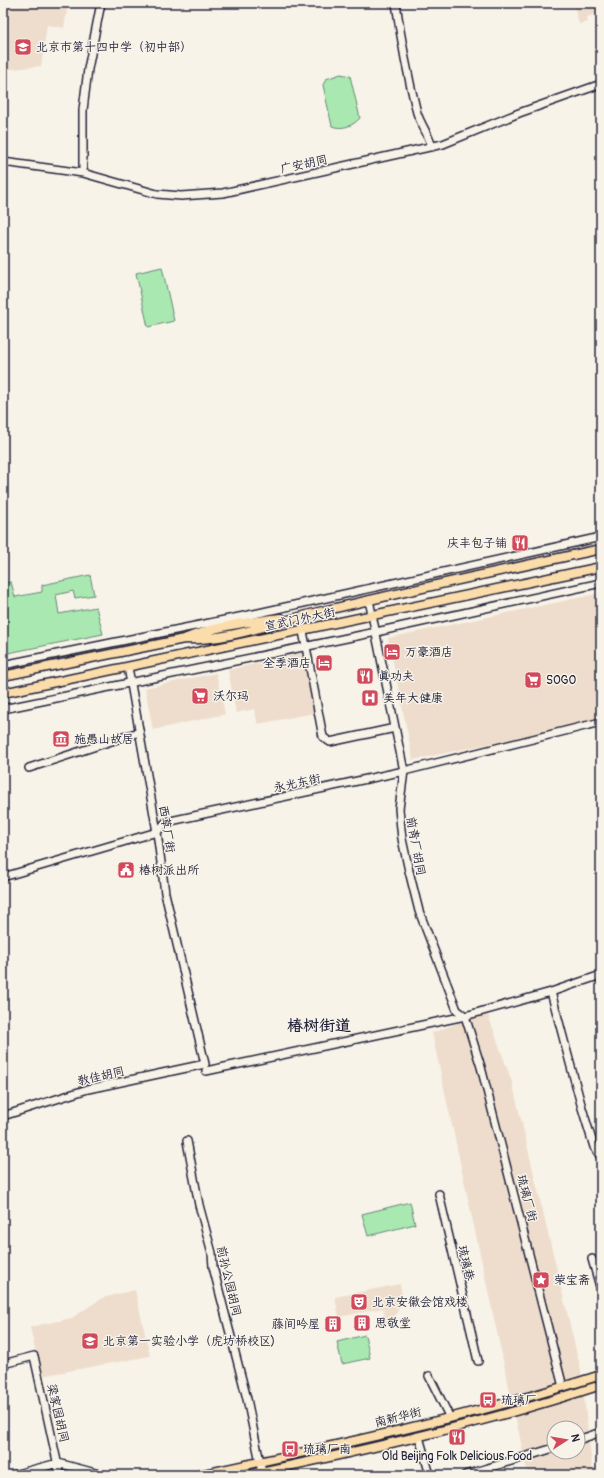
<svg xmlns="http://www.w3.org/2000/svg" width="604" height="1478" font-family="Pangolin,'LXGW WenKai TC',sans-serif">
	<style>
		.built { fill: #edc; fill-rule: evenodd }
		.green { fill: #a9e9b1; stroke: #668676 }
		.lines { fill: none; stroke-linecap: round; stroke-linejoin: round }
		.minor-casing { stroke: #22223b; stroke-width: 10 }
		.major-casing { stroke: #22223b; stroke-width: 11 }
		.minor { stroke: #f7f3e8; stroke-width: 7 }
		.major { stroke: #fbdcab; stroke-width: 8 }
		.labels { text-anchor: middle; stroke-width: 3; stroke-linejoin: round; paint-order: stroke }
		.poi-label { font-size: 12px; fill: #22223b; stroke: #f7f3e8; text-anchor: start }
		.street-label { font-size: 12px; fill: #22223b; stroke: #f7f3e8 }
		.district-label { font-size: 16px; font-weight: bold; fill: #22223b; stroke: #f7f3e8 }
	</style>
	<rect width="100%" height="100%" fill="#f7f3e8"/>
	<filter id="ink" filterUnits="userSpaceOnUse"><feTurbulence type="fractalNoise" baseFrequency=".025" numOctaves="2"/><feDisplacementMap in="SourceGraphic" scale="8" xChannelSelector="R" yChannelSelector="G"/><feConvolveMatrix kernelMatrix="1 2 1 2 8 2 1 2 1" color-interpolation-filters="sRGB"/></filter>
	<g filter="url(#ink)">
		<path class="built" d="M3,3H68L64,28L47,25L41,66L3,70Z
			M573,3H601V13L587,17L588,22L579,24Z
			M601,593V720L413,760L388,638Z
			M302,653L314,713L258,724L254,709L236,713L228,670Z
			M216,673L225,714L153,730L145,688Z
			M488,1015L512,1082L581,1371L593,1475H528L432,1033L473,1017ZM554,1428H578V1452H554Z
			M400,1284L403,1300L392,1322L386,1324L383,1308L339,1317L335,1297Z
			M135,1290L150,1356L41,1376L30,1327L72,1318L102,1298Z"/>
		<path class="green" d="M341,74L350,76L360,118C353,126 342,130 332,126L323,85L326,79Z
			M162,267L174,321L148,327L136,273Z
			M90,575L94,595L75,598L73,591L56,595L59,614L96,607L103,634L3,654V583L11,582L15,597L42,592V585Z
			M410,1202L415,1224L368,1236L362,1214Z
			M365,1335L370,1358L342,1364L337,1342Z"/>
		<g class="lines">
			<g class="minor-casing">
				<path id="minor" d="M396,3C401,40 408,77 417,113C421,125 429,135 432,147
					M3,162L83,173L157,194L181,196L223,193L443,144L519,113L601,84
					M83,173V110L88,69L101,3
					M369,600L404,771L399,809L402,839L409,871L419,911L457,1010L465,1016L481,1067L563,1387
					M303,631L323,737L330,742L395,728
					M3,665L254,614L601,537
					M3,709L376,632L601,583
					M29,768L139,732
					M3,877L157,832L166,822L404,771L601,722
					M601,975L551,992L582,1108L594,1147L601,1157
					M206,1071L465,1016L551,992
					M3,1116L88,1089L205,1064L165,893L157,832L128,667
					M187,1141L199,1205L212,1253L213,1267L247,1399L262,1472
					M439,1194L478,1361
					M592,1259L601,1290
					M3,1364L34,1356L60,1475
					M429,1376L449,1416
					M419,1437L430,1475
					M578,1440L601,1432
					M13,1475L58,1463L103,1475
					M465,1475L554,1448"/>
			</g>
			<g class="major-casing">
				<path id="major" d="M184,639C232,641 277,621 323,611C415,589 508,569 601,549
					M3,676L184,639C215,626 248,622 281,618
					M3,693L601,567
					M199,1475C334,1446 469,1417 601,1375
					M246,1475C366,1450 485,1423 601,1385"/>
			</g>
			<use href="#minor" class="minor"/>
			<use href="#major" class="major"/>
		</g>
	</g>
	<defs>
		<g id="school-square" transform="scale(0.9)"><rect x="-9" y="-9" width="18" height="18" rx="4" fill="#d1495b" stroke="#f7f3e8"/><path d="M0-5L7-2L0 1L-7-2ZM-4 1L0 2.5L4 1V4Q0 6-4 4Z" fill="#fff"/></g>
		<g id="restaurant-square" transform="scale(0.9)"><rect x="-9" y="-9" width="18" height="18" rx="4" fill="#d1495b" stroke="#f7f3e8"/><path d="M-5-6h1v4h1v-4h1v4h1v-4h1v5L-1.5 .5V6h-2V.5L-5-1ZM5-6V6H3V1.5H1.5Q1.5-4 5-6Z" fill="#fff"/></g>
		<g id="hotel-square" transform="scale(0.9)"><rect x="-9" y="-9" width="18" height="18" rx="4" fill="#d1495b" stroke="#f7f3e8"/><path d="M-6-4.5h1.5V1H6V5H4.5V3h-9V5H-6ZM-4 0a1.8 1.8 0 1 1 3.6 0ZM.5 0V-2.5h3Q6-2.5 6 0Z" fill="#fff"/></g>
		<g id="supermarket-square" transform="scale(0.9)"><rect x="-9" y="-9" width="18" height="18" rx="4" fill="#d1495b" stroke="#f7f3e8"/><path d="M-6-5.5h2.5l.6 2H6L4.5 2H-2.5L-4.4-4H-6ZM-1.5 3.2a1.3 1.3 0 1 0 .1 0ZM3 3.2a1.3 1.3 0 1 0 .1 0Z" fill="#fff"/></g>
		<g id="hospital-square" transform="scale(0.9)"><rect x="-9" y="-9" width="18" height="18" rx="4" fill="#d1495b" stroke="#f7f3e8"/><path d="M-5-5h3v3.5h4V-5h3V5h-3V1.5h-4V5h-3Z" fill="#fff"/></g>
		<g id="museum-square" transform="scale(0.9)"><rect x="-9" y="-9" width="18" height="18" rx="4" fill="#d1495b" stroke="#f7f3e8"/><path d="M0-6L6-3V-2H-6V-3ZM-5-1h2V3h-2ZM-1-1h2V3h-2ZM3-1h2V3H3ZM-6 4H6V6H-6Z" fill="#fff"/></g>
		<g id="civic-square" transform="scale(0.9)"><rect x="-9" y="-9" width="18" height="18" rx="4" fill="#d1495b" stroke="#f7f3e8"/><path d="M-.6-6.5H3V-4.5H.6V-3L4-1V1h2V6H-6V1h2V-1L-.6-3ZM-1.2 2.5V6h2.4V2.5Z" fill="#fff"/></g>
		<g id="sight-square" transform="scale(0.9)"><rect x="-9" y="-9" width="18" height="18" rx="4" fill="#d1495b" stroke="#f7f3e8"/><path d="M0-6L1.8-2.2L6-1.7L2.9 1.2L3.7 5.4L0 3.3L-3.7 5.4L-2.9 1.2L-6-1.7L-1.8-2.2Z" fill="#fff"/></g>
		<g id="theatre-square" transform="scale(0.9)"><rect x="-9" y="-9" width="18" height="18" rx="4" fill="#d1495b" stroke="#f7f3e8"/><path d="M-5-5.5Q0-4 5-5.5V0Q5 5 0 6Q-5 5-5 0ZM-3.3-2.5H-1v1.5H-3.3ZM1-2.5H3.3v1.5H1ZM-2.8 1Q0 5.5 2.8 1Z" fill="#fff"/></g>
		<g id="building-square" transform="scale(0.9)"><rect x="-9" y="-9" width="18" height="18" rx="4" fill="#d1495b" stroke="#f7f3e8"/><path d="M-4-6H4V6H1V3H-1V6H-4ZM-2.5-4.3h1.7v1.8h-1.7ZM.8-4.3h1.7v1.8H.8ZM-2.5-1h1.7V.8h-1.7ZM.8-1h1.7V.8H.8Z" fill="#fff"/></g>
		<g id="bus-square" transform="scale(0.9)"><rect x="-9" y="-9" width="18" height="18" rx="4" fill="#d1495b" stroke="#f7f3e8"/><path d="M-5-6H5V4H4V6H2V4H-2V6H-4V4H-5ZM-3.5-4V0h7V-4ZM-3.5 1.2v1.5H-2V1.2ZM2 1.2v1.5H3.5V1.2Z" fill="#fff"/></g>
	</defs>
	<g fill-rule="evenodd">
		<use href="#school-square" x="23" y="47"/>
		<use href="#restaurant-square" x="520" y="543"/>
		<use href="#hotel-square" x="392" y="652"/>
		<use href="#hotel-square" x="324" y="663"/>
		<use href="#restaurant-square" x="365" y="676"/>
		<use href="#supermarket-square" x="533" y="680"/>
		<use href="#supermarket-square" x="200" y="696"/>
		<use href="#hospital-square" x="370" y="698"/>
		<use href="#museum-square" x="61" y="739"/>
		<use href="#civic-square" x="126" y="870"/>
		<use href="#sight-square" x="541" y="1280"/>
		<use href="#theatre-square" x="359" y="1302"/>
		<use href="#building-square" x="362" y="1323"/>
		<use href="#building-square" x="333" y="1324"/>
		<use href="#school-square" x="90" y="1341"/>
		<use href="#bus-square" x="488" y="1400"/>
		<use href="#restaurant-square" x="457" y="1437"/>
		<use href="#bus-square" x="290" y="1449"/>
	</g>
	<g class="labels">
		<g class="poi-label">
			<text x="36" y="51">北京市第十四中学（初中部）</text>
			<text x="507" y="547" text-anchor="end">庆丰包子铺</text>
			<text x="405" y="656">万豪酒店</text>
			<text x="311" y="667" text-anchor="end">全季酒店</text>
			<text x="378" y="680">真功夫</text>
			<text x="546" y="684">SOGO</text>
			<text x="213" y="700">沃尔玛</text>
			<text x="383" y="702">美年大健康</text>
			<text x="74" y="743">施愚山故居</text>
			<text x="139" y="874">椿树派出所</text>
			<text x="554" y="1284">荣宝斋</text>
			<text x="372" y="1306">北京安徽会馆戏楼</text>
			<text x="375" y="1327">思敬堂</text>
			<text x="320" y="1328" text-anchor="end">藤间吟屋</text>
			<text x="103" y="1345">北京第一实验小学（虎坊桥校区)</text>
			<text x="501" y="1404">琉璃厂</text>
			<text x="303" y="1453">琉璃厂南</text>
			<text x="457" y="1460" text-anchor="middle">Old Beijing Folk Delicious Food</text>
		</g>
		<g class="street-label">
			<text transform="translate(304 164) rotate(-12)" y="4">广安胡同</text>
			<text transform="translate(300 619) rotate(-12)" y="4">宣武门外大街</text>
			<text transform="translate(297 783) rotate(-12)" y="4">永光东街</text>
			<text transform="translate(167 829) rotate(81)" y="4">西草厂街</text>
			<text transform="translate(416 846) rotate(80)" y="4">前青厂胡同</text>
			<text transform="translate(101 1076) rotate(-13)" y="4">教佳胡同</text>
			<text transform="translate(527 1198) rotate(75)" y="4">琉璃厂街</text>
			<text transform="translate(466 1263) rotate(77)" y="4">琉璃巷</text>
			<text transform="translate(229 1281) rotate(77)" y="4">前孙公园胡同</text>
			<text transform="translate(58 1413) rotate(77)" y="4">梁家园胡同</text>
			<text transform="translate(398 1417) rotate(-14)" y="4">南新华街</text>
		</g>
		<g class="district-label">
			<text x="319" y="1031">椿树街道</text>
		</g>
	</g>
	<rect width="604" height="1478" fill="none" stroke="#f7f3e8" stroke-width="16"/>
	<rect x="8" y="8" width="588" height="1462" fill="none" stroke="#22223b" stroke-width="1.5" filter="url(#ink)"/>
	<g transform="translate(566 1440) rotate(78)"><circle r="19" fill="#f7f3e8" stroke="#a29fa3"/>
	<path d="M0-3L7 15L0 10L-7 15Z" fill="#d1495b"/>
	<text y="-6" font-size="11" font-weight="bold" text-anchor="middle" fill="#22223b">N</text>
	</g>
</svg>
